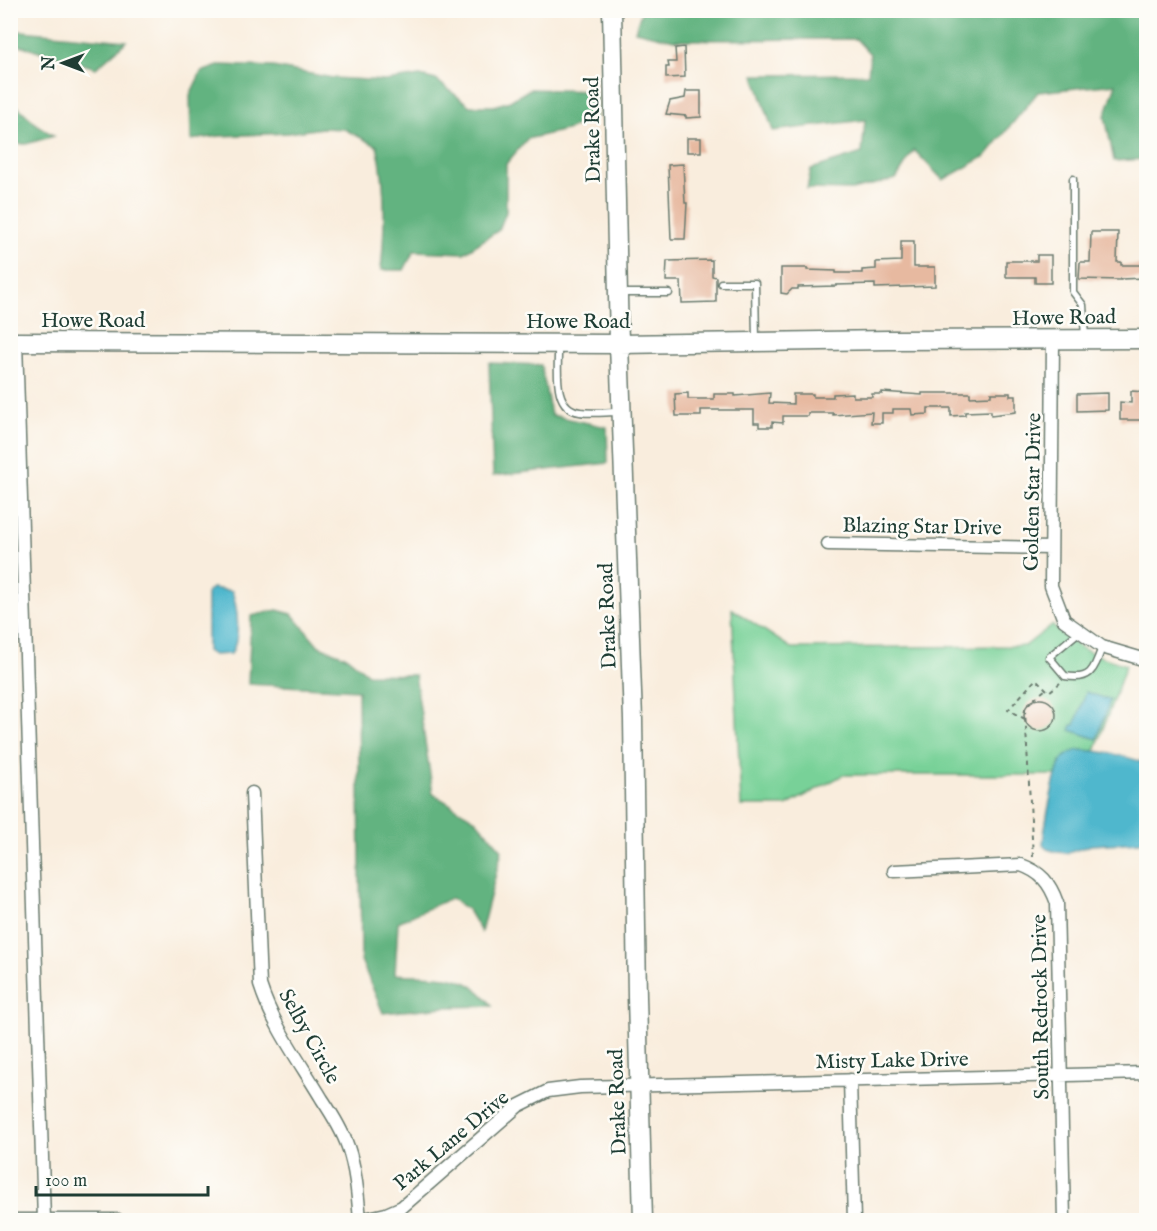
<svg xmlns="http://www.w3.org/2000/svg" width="1157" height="1231" font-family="'IM FELL English',serif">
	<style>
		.green { fill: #78d198; stroke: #4c8766; stroke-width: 1.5 }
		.forest { fill: #62b380; stroke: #40785a; stroke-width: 1.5 }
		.water { fill: #4fb7cd; stroke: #377a80; stroke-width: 1.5 }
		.building { fill: #e7b9a0 }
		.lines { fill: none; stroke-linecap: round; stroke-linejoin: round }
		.lane-casing { stroke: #6b7b6f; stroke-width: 9 }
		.street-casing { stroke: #6b7b6f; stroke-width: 15 }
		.secondary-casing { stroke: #6b7b6f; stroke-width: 21 }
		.path { stroke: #6b7b6f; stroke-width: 2; stroke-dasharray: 4.5 4.5; stroke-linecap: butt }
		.lane { stroke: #fff; stroke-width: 6 }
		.street { stroke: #fff; stroke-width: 12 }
		.secondary { stroke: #fff; stroke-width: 18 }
		.labels { text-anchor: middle; stroke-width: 5; stroke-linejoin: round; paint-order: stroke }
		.street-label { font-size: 21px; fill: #1f3d34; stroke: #fdfcf7 }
	</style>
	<rect width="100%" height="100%" fill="#fdfcf7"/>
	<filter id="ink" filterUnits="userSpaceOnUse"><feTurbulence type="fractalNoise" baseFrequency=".0167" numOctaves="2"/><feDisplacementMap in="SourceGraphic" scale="12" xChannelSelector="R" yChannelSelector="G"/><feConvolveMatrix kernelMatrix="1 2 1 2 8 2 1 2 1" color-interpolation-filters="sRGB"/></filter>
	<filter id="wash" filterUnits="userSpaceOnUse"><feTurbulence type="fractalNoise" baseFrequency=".008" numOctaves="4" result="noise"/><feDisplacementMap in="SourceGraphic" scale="24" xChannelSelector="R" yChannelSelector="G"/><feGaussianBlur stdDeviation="1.35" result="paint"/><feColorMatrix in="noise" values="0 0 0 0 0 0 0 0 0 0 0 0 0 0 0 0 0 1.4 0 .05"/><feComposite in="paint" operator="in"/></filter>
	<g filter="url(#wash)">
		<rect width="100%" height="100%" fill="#f9eddd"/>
		<path class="green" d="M732,609L791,648L1025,646L1052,625C1072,648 1098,656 1126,665L1095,751L1078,750L1060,763L1057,775H843L786,806H741Z"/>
		<path class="forest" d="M642,10L1146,11V159L1114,161L1105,116L1116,84L1038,92L986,156L943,180L914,150L896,179L852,190L807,189L811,169L862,153L865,120L773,131L754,75L868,74L870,54L856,39L674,40L635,31Z
			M10,30H11L127,41L96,68L12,43L13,102L37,125L54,136L26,144H11Z
			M221,65L273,67L333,78L385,81L420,76L436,80L470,106H494L510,101L530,89L591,91L596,95V117L570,129L527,139L506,164V212L499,230L464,253L414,251L404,270H381C385,230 387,185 377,146L344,129L322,128L288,133L220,136L191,140L190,95L201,72Z
			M489,363L541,365L551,415L607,427L608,463L493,476Z
			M277,610L292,614L319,646L347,657L368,674L415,675L433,794L476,820L502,850L481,932L468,910L451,898L398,922L395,974C434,978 466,968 492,1006L445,1007L383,1013L361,960L358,690L248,684L251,616Z"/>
		<path class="water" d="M212,588L232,591C238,610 241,637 231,654L213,655L207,651V593Z
			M1086,692L1110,700L1097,739L1070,730L1072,725H1075Z
			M1078,750C1105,751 1121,755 1146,763V838L1140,842L1091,845L1068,853L1057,852L1047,849L1043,845C1044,830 1054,772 1062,760C1065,755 1072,752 1078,750Z"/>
		<g id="blocks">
			<path class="building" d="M684,47L685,77L666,78V67H669L668,62H676L675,48Z
				M686,91H701V117L686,118V116L666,114L670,101L685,98Z
				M687,138H701V152H687Z
				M683,164L685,203H687L685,239H671L668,165Z
				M1091,232H1118L1117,262H1121V265H1146V278L1121,279V280L1079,279L1080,262H1090Z
				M901,241H914V267H935V286L875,288V284L836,285V286L798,287V289H792L787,294L781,293V268H807V270L836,271V273H862V270L876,269V262L901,261Z
				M1037,255H1051V283H1035V277H1006V261H1037Z
				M712,260V276L716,277V302L682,303L681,281H666L667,261Z
				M1131,391L1146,392V420H1120V402L1131,403Z
				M882,392L922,395V393H970V397L991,396V393H1010V396H1016V412L991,415V411L965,412V415L951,416V408H928V414L912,415L911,409H893V413H882V423H871L872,412L833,415V413H808V416H783V423L772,422V427H759V423H754V410H701V416H676L675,394L688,393V399H714V394H735V396L770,393L769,403L793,404V394H813V397H833V394L853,393V397H872V394H882Z
				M1108,393V410L1077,411V394Z
				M1024 715a16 16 0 1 1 32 0a16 16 0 1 1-32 0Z"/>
		</g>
	</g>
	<g filter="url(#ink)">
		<use href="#blocks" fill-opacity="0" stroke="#6b7b6f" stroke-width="1.5"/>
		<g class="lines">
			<g class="lane-casing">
				<path id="lane" d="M1073,179V292L1083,305L1085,338
					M721,283H755L756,341
					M619,293H669
					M558,346C559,367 551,408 580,412C592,414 606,412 618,412
					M1080,631L1049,657L1065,676C1091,681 1094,670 1102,647"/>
			</g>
			<g class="street-casing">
				<path id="street" d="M1053,340L1051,586L1064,620L1102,647L1146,660
					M16,342L44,1220
					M828,544L1051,548
					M252,793L260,985C273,1026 300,1062 322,1099C332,1114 342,1130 348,1147C356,1170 358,1197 360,1220
					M894,871L1021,865C1041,872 1050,883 1057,903L1064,1220
					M850,1080L854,1220
					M10,1220H118
					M360,1220L386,1214L402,1207L518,1106L548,1091L580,1087L1146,1073"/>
			</g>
			<g class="secondary-casing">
				<path id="secondary" d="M612,10L619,344L633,719L637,997L643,1220
					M10,342L619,344L888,340L1146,339"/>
			</g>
			<path class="path" d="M1025,719L1008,710L1036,679L1049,692L1060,683
				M1033,857L1025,710L1028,704L1046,689"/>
			<use href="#lane" class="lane"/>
			<use href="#street" class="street"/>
			<use href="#secondary" class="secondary"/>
		</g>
	</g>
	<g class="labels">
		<g class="street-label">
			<text transform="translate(592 130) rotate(-91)" y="7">Drake Road</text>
			<text transform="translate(1064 317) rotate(-1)" y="7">Howe Road</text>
			<text x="93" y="327">Howe Road</text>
			<text x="578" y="328">Howe Road</text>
			<text transform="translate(1032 492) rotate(-89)" y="7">Golden Star Drive</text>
			<text transform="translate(922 526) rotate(1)" y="7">Blazing Star Drive</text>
			<text transform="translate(607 616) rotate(-92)" y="7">Drake Road</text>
			<text transform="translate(1040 1007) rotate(-91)" y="7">South Redrock Drive</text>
			<text transform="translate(310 1036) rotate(61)" y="7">Selby Circle</text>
			<text transform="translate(892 1060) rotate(-1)" y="7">Misty Lake Drive</text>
			<text transform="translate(617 1102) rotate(-92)" y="7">Drake Road</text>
			<text transform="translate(451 1140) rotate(-40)" y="7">Park Lane Drive</text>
		</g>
	</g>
	<rect width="1157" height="1231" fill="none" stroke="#fdfcf7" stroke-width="36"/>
	<g transform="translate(63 63) rotate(270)" stroke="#fdfcf7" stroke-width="4.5" paint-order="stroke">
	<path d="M0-4.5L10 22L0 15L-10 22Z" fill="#1f3d34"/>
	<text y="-9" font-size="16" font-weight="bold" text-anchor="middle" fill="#1f3d34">N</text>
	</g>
	<path d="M36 1186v9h172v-9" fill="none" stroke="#1f3d34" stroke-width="3"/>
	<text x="45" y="1186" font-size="18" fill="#1f3d34" stroke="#fdfcf7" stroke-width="4.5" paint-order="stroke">100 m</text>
</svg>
